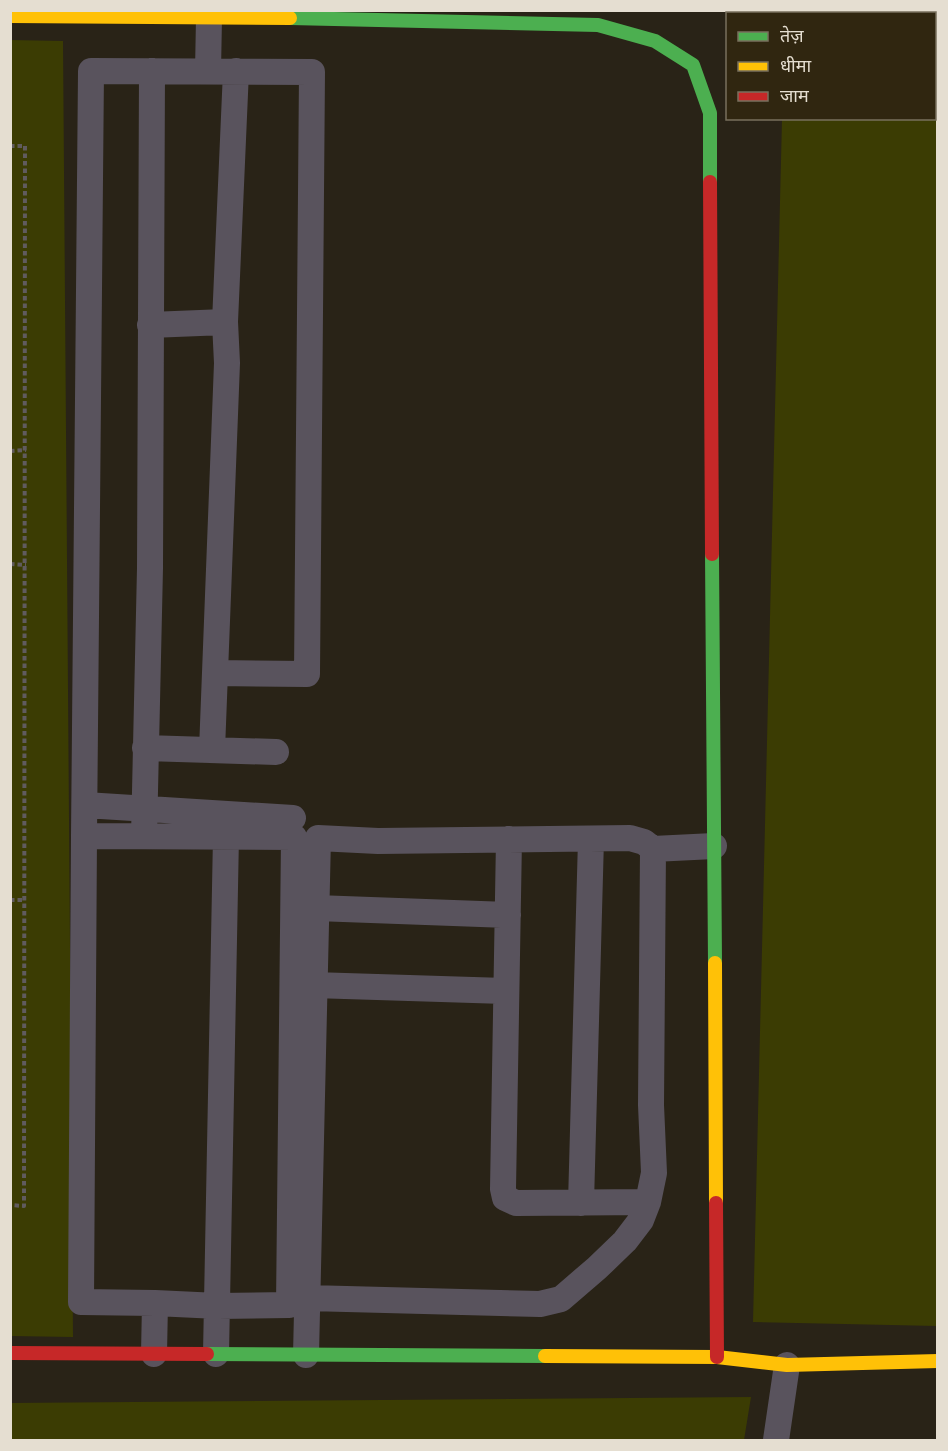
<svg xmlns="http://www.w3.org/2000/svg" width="948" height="1451" font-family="'Fira Sans','Noto Sans Devanagari',sans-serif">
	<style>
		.green { fill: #3b3c03 }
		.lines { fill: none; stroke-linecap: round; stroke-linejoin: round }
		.path { stroke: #605b5e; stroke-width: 4; stroke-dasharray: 4.5 3; stroke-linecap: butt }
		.street { stroke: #59535d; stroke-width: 26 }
		.fast { stroke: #4caf50; stroke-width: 14 }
		.slow { stroke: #ffc107; stroke-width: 14 }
		.jam { stroke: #c62828; stroke-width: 14 }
	</style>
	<rect width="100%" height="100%" fill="#292317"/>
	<path class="green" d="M785,11H937V1326L753,1322L782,119L934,118V14H785Z
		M10,40L63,41L73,1337L11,1336Z
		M751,1397L744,1440H11V1403Z"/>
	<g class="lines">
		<path class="path" d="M10,146H25L24,1206L10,1205
			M10,451L26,450
			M10,564L26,565
			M10,900H25"/>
		<path class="street" d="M208,71L209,18
			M150,325L225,322
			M145,748L276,752
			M212,750L227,363L225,322L236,71
			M85,805L293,818
			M84,836L81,1302L155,1303
			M144,836L150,568L152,71
			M509,839L503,1189L505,1198L516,1203L648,1202
			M316,908L508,915
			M313,985L505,991
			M581,1203L591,839
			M308,1298L540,1304L561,1299L597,1268L625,1241L641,1220L648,1202L654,1173L651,1105L653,849
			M154,1354L155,1303L218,1306L289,1305L294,837L84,836L91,71L312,72L307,674L215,673
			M216,1354L226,836
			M306,1355L318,838L378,841L630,838L644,842L653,849L714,846
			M776,1440L787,1365"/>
		<path class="fast" d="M290,18L598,25L655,41L693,65L710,113V182
			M712,554L715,963
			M207,1354L545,1356"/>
		<path class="slow" d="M10,16L290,18
			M715,963L716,1203
			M545,1356L717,1357L787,1365L938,1361"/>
		<path class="jam" d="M710,182L712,554
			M716,1203L717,1357
			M10,1353L207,1354"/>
	</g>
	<rect width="948" height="1451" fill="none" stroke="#e5ded1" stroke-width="24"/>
	<rect x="726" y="12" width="210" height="108" fill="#302610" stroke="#78705d" stroke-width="1.5"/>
	<rect x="738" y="32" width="30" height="9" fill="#4caf50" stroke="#78705d" stroke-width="1.5"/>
	<text x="780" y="42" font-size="18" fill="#e5ded1">तेज़</text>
	<rect x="738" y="62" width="30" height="9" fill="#ffc107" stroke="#78705d" stroke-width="1.5"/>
	<text x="780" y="72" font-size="18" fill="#e5ded1">धीमा</text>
	<rect x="738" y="92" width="30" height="9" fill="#c62828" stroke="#78705d" stroke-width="1.5"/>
	<text x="780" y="102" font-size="18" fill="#e5ded1">जाम</text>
</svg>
